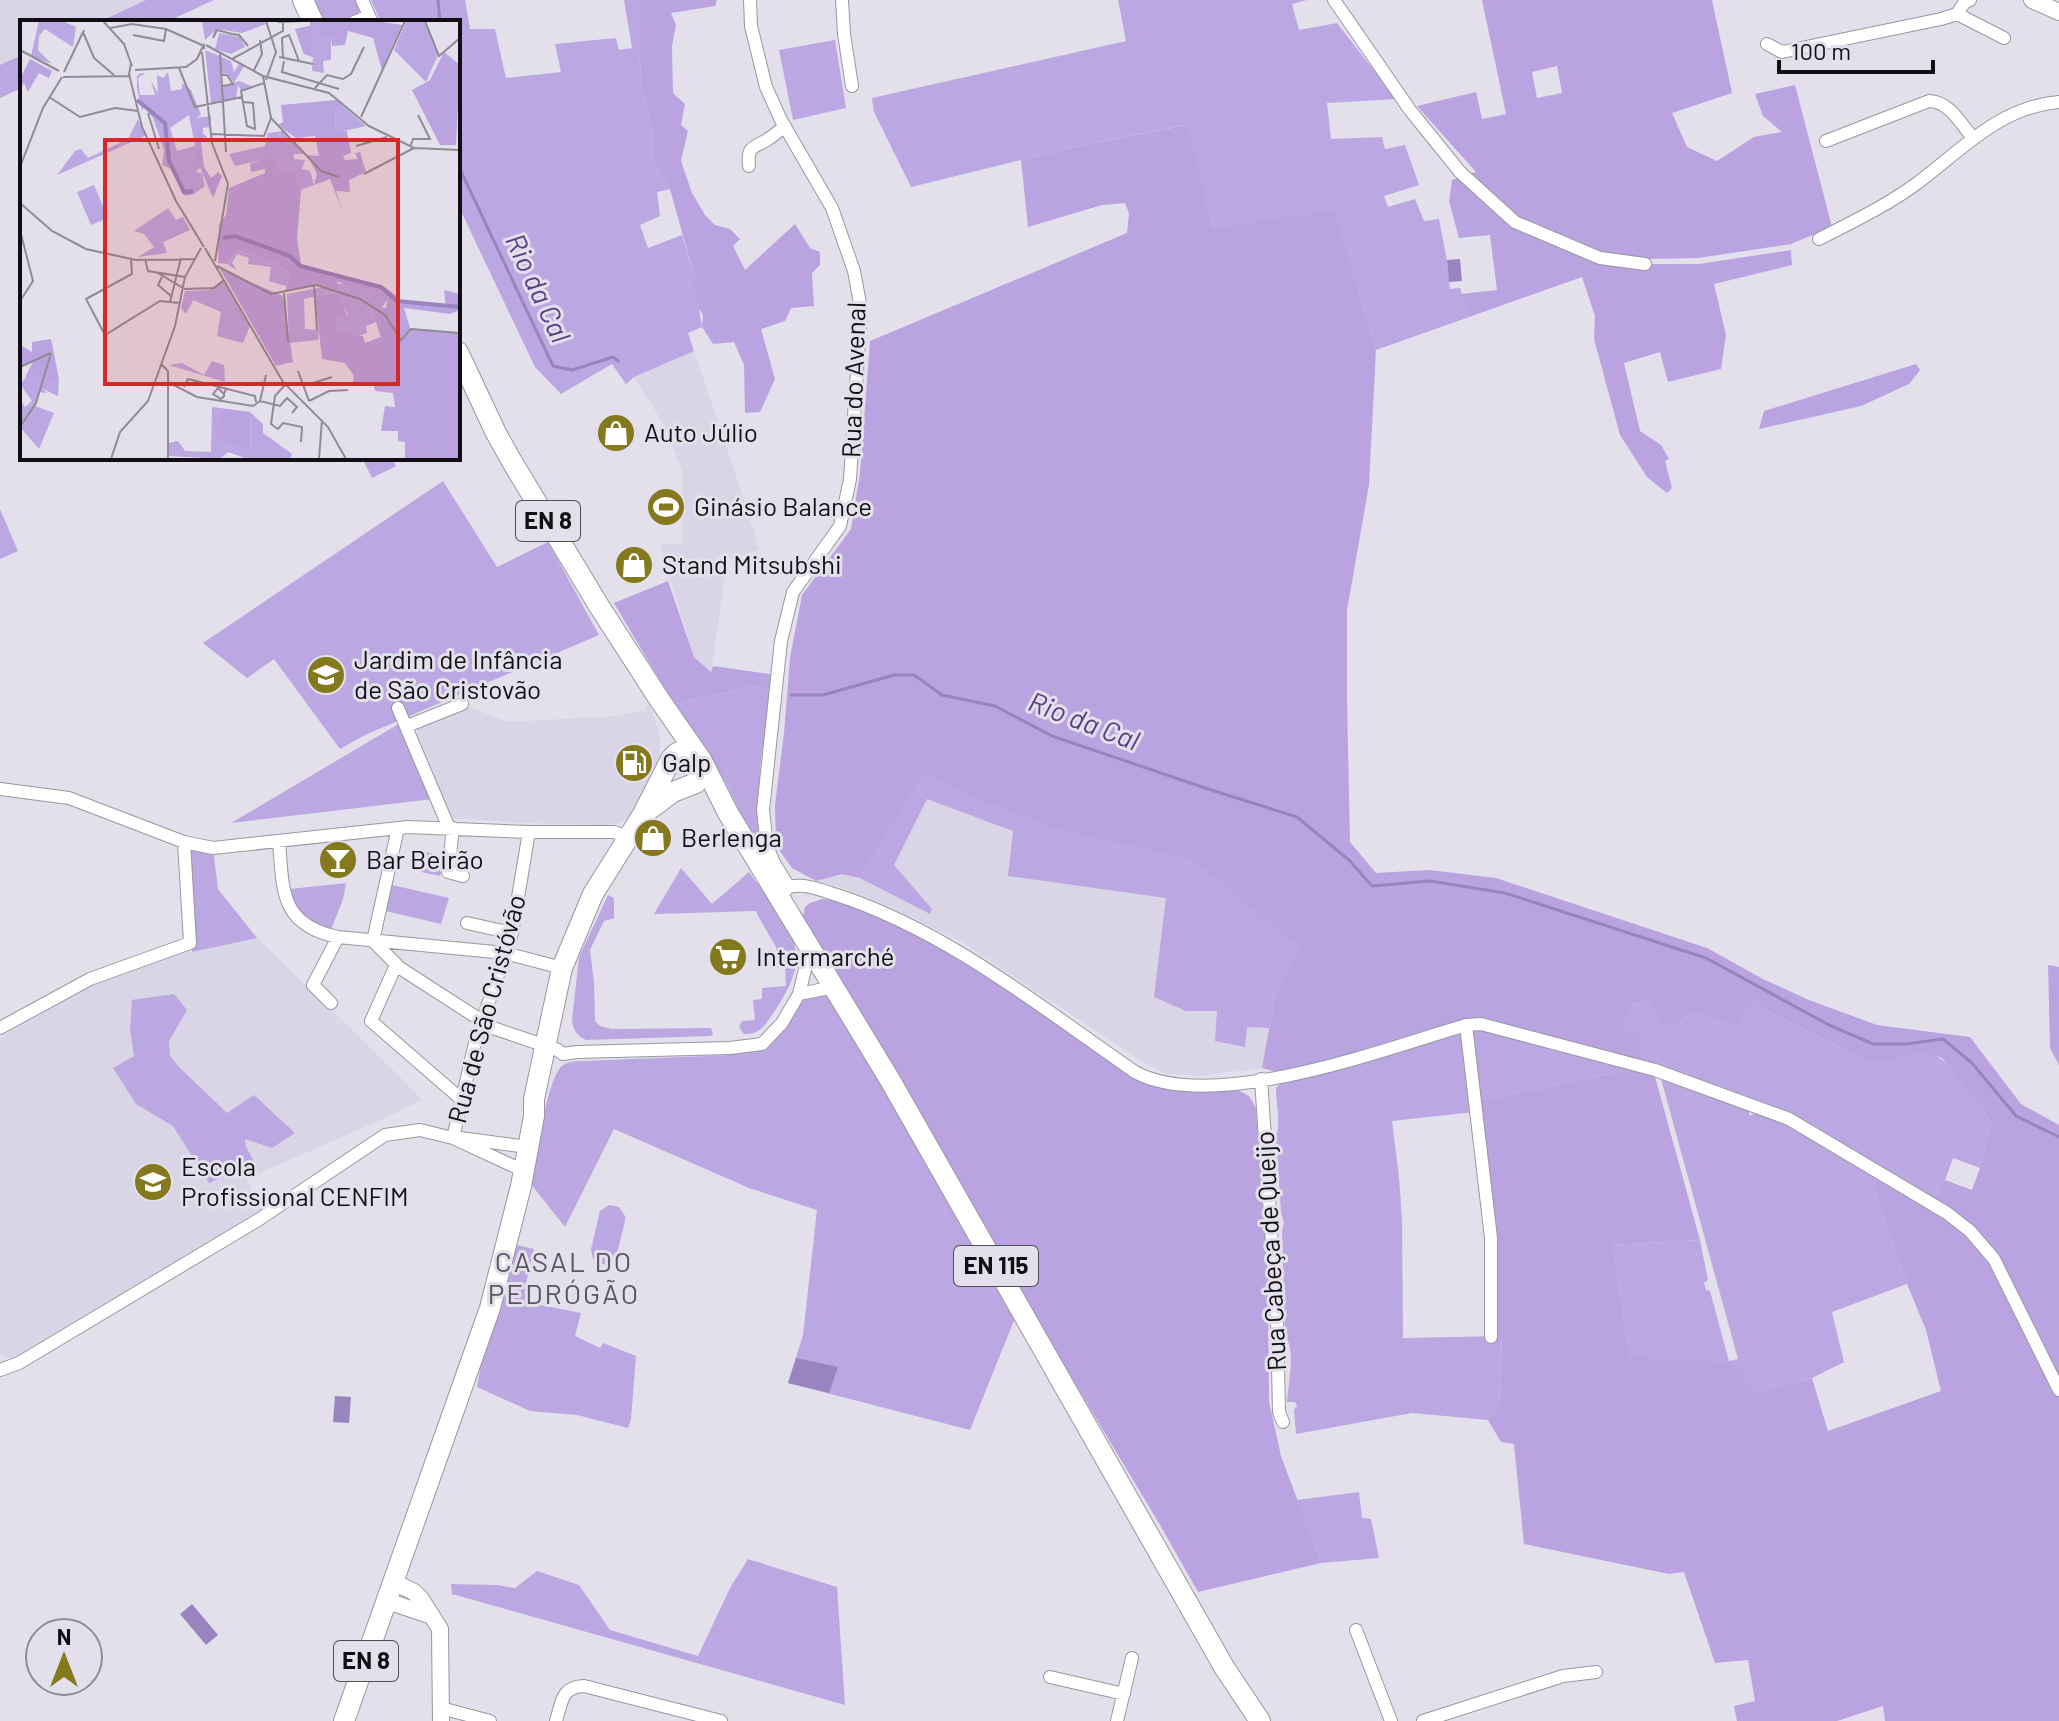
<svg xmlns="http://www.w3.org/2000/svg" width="2059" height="1721" font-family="Barlow,sans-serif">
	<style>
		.built { fill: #d9d4e6 }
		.green { fill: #bba7e2 }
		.forest { fill: #b9a4e1; fill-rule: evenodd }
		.water { fill: #9884bf }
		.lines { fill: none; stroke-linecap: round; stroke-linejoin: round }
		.stream { stroke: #9884bf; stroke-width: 3 }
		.minor-casing { stroke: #9996a0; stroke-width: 14 }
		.tertiary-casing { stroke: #9996a0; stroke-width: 18 }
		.primary-casing { stroke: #9996a0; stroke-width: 22 }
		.minor { stroke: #fff; stroke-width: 12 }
		.tertiary { stroke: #fff; stroke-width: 16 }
		.primary { stroke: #fff; stroke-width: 20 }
		.labels { text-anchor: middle; stroke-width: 6; stroke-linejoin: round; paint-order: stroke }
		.shield { fill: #e3e0eb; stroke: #504e54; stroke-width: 2 }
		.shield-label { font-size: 24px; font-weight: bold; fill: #110f13 }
		.street-label { font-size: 26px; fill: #110f13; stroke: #e3e0eb }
		.poi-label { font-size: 26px; fill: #110f13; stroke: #e3e0eb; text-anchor: start }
		.water-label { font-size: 28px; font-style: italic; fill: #5b3e87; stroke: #e3e0eb }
		.neighbourhood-label { font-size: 28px; letter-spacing: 2px; fill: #595660; stroke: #e3e0eb }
		.inset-river { fill: none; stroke: #9884bf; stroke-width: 4 }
		.inset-road { fill: none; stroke: #8f8c95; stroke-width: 2 }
		.view { fill: #d62828; fill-opacity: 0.15; stroke: #d62828; stroke-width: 4 }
		.inset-edge { fill: none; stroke: #110f13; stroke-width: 4 }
	</style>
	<rect width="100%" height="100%" fill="#e3e0eb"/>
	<path class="built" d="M0,0H214L166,22H22V88L0,98Z
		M694,351L742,493L759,550L727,560L711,672L694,657L670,579L664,566L662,544H683L682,471L666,428L634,377Z
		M649,702L660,738V759L631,817L619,823L603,825L527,823L452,818L417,734L418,726L462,704L508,722L617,716L645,710Z
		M924,775L1190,860L1274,1001L1262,1068L1198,1076L1166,1074L1144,1063L962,942L890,907L843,888L816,881L842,874Z
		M257,938L397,1074L422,1100L390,1116L246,1179L262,1209L13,1358H4L0,1352V1038L39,1015L94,985L185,951L192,952Z"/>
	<path class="green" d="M146,0H214L166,22H99Z
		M311,0H359L363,11L338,22H319Z
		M371,0H465L470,29H495L506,78L561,72L555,44L616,38L619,50L632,48L624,0H639V51L642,86L653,134L651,157L670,189L657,192L660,216L640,225L648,248L682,235L693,272L702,327L688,333L694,351L634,377L626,384L612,364L561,394L535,367L458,205V22H381Z
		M1118,0H1307L1292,4L1299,30L1337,23L1396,99L1327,103L1331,139L1382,137L1385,149L1405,145L1419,185L1384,196L1388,207L1415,199L1424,221L1439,219L1447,260L1450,289L1460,288L1469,317L1376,350L1335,212L1213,227L1186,125L1070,148L911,187L874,112L872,98L1126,41Z
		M835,40L846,108L793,120L779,50Z
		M22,55V88L0,98V65Z
		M362,458H392L396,466L372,478Z
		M443,481L497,567L548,542L599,635L365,735L340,749L274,659L247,678L203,643Z
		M0,509L18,551L0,559Z
		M754,686L770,690L760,768L758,830L763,850L779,878L756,845L726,783L675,704Z
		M402,722L433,799L231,823Z
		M924,775L1063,832L1190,860L1301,947L1274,1001L1269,1028L1247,1027L1245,1047L1215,1041L1217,1011H1186L1154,997L1166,898L1008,876L1013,831L927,799L894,865L932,909L930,914L860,878Z
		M184,842L213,848L218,889L257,938L192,952Z
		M426,852L445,856L440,876L421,872Z
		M681,868L712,904L749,872C763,892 793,928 796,952C799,972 786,993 776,1009C767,1022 761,1035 744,1034L739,1027L742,1021L755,1020L753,1000L762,999V988L786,986L785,969L777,968L776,947L758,916L756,911L654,914Z
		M346,883L343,899L331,930C309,922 295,912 290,889Z
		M392,885L449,898L441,924L386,911Z
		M608,895L614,898V918L604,921L590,950L594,982L595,1021L600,1026L612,1029L711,1028L713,1034L711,1036L586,1040C577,1036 574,1031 572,1021L579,957Z
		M831,990L1017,1313L970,1430L788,1383L803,1335L817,1210L749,1188L614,1129L565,1227L530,1183C534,1162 548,1078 561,1067C567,1061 577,1061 585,1061L729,1055L762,1044L799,994Z
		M174,994L187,1010L169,1041L170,1056L179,1067L227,1113L254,1095L295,1133L272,1148L245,1139L246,1147L255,1163L209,1183L173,1126L136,1104L113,1068L134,1056L130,1029L132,1000Z
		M1756,995L1771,1013L1867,1060C1887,1061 1906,1052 1923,1052C1949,1052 1977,1102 1991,1122L1980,1168L1953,1158L1945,1180L1932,1200L1831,1139L1640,1063L1618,1027L1632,1004L1652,1002L1678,1025L1692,1013L1736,1027Z
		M1476,1028L1639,1068L1477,1101L1470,1030Z
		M1462,1033L1474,1112L1392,1121L1399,1177L1402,1220L1403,1338L1502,1336L1499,1406L1488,1420L1412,1413L1296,1434L1294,1410L1297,1406L1295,1402H1287C1288,1383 1296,1351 1285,1335L1282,1231L1284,1223L1281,1213L1276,1136C1281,1122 1276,1104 1276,1088L1282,1082L1335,1071Z
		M1660,1075L1747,1106L1750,1116L1758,1111L1780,1118L1878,1175L1873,1187L1907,1284L1832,1312L1844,1362L1812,1378L1755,1392L1729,1362L1630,1358L1613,1245L1700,1240L1708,1280L1704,1283L1706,1290L1710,1291L1729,1361L1738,1359Z
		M609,1205L619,1207L625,1216V1221L616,1258C609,1266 601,1266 593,1259L591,1249L600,1211Z
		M517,1245L534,1249L525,1288V1295L541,1305L581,1313L575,1336L600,1348L603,1343L636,1356L631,1419L628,1428L577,1415L530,1411L477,1387L485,1344Z
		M1359,1492L1362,1518L1371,1519L1379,1558L1321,1563L1297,1500Z
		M748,1559L837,1587L845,1705L470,1599L452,1594L451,1584L497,1585L515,1588L537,1571L579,1585L610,1630L698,1656L730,1588Z"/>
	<path class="forest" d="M639,0H717L715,6L671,13L676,25L672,46L673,93L685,104L681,125L688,131L681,161L692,193L705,215L715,225L730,229L740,239L733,246L745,270L795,224L810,248L820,252V265L812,273L814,306L791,308L785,321L761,329L775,379L760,412L745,413L744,365L734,342L713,344L702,327L703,315L696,304L693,272L670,189L651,157L653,134L642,86L639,51Z
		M1482,0H1712L1732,93L1672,113L1687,147L1717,161L1754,137L1782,132L1763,116L1755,94L1795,85L1832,227L1791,244L1698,258L1645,259L1605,252L1600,258L1645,264H1699L1791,250L1792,265L1714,284L1726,335L1721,369L1668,382L1660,352L1624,363L1640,431L1661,445L1669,459L1665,461L1672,488L1667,493L1647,477L1620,435L1594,339L1595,316L1582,277L1469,317L1461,294L1497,290L1490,235L1459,238L1449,201L1452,180L1476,172L1417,106L1476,92L1482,119L1506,114ZM1557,66L1562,93L1537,98L1532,72Z
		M1187,125L1213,227L1335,211L1376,350L1369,485L1347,610V699L1350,842L1376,873L1429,870L1496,878L1707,948L1763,979L1809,1000L1877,1025L1970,1037L2021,1104L2059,1125V1388L2009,1280L1932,1200L1945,1180L1972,1190L1980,1168L1991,1122L1968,1089L1942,1058L1924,1052L1881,1061L1867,1060L1771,1013L1756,996L1736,1027L1692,1013L1678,1025L1661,1024L1652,1002L1632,1004L1619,1027L1641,1035L1640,1063L1481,1021L1283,1074L1262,1068L1274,1001L1300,947L1190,860L1063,832L982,800L924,775L860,878L842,874L816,881L792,868L776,846L775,805L784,733L790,658L802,595L851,529L860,473L870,341L1127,233L1129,213L1125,203L1102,205L1028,227L1021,160L1070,148Z
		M1916,364L1920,370L1909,384L1861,406L1759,429L1764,411Z
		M668,581L694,657L711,672L713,666L770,674V690L754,686L675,704L659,679L614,603Z
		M822,899L839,900L883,917L951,953L1144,1080L1234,1088L1249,1096L1256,1108L1268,1280L1269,1401L1281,1456L1321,1563L1198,1592L1160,1525L901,1093L803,916L805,907L810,903Z
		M2048,965L2059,967V1065L2050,1048Z
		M1639,1068L1654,1073L1700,1240L1613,1245L1630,1357L1730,1362L1755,1392L1812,1378L1828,1431L1941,1391L1926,1330L1907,1284L1873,1187L1878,1175L1961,1225L1994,1259L2059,1393V1721H1885L1883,1706L1837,1721H1737L1734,1706L1755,1701L1748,1660L1715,1663L1684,1572L1669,1574L1524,1544L1514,1444L1501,1442L1488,1420L1499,1406L1502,1337L1494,1336L1477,1101Z"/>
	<path class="water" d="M1460,259L1462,281L1449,282L1447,260Z
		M796,1358L838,1367L829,1393L788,1383Z
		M335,1396L351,1397L349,1423L333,1422Z
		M192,1604L218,1635L206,1645L180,1614Z"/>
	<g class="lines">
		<path class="stream" d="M438,0L440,22
			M458,165L553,366L572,370L613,357L618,361
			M791,695H823L894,675H914L942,695L995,706L1052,736L1208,789L1297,817L1350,861L1372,886L1430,881L1505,893L1706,958L1829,1025L1873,1044H1906L1943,1039L1972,1063L2016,1116L2059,1137"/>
		<g class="minor-casing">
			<path id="minor" d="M362,0L372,22
				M750,0L751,26L766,87L781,120L832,208L854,271L861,309L850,479L840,526L793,592L781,641L763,810L767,846L774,863L789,887L784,892
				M842,0L844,34L852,86
				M1334,0L1410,110L1460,172L1515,222L1600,258L1645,264
				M1957,14L2004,38
				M354,22L369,16
				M1767,44L1782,52L1941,19L1957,14L1964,3L1970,0
				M1826,141L1929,101C1949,101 1961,124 1973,138
				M749,166C747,146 753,148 767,140C773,136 779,131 785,126
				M1819,239C1852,222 1886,206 1916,184C1962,150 1999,107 2059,102
				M398,708L449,828
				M407,726L462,704
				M0,789L69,798L184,842L213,848L408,827L529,832H614L628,837
				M453,828L448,872L463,876
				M279,841C283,891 280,925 338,937L505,953L562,968
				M789,887C805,883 821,890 837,895C947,931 1041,1007 1135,1072C1212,1114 1385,1049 1466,1025L1481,1024L1655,1070L1789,1119L1947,1213L1970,1231L1994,1259L2059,1390
				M467,923L512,933
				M373,941L400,968L493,1028L546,1046
				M373,941L398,828
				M396,965L371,1021L461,1099
				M799,994L834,987
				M331,1003L313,985L338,937
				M1466,1025L1491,1238V1337
				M0,1028L90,979L190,943L184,842
				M556,1049L563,1054L577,1052L730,1048L762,1044L782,1023L799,994L810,949
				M1261,1079L1277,1319L1279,1412L1283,1422
				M453,1138L475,1043L512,933L529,832
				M460,1138L528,1147
				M0,1370L19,1363L258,1220L385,1135L420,1130L453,1138L524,1171
				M1356,1630L1391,1721
				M1050,1677L1124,1694
				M441,1708L490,1721
				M556,1721C562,1702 561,1687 584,1686L721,1721
				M1117,1721L1132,1658
				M1423,1721L1563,1676L1596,1672"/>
		</g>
		<g class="tertiary-casing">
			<path id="tertiary" d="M2032,0L2059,12
				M394,1582L414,1592L421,1599L440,1629L441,1721
				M387,1601L432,1616"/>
		</g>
		<g class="primary-casing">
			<path id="primary" d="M303,0L313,22
				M458,352L496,433L511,460L599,606L659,699L702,761L704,770L696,783L673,792L646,812
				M704,765L728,813L890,1080L1224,1667L1260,1721
				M344,1721L490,1308L521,1186L534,1116V1099L562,968L593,894L643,814L671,759C678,750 686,749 696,754"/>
		</g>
		<use href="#minor" class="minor"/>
		<use href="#tertiary" class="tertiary"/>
		<use href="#primary" class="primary"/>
	</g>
	<defs>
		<g id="shop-disc" transform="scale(2)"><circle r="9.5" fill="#85791e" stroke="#e3e0eb"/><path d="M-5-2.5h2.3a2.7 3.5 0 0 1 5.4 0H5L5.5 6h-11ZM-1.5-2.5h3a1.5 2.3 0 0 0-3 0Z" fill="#fff"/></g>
		<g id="stadium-disc" transform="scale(2)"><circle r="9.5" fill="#85791e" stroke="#e3e0eb"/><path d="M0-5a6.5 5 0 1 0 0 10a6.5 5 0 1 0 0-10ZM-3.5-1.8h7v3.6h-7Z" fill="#fff"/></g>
		<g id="school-disc" transform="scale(2)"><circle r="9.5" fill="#85791e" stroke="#e3e0eb"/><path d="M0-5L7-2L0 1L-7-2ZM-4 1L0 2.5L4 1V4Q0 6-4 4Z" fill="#fff"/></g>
		<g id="fuel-disc" transform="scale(2)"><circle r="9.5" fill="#85791e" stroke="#e3e0eb"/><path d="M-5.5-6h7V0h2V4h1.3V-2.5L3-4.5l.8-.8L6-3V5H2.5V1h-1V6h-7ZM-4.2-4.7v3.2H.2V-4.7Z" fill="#fff"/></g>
		<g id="bar-disc" transform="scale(2)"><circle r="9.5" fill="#85791e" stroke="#e3e0eb"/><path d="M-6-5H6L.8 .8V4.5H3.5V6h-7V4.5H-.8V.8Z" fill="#fff"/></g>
		<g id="supermarket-disc" transform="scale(2)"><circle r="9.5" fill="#85791e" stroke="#e3e0eb"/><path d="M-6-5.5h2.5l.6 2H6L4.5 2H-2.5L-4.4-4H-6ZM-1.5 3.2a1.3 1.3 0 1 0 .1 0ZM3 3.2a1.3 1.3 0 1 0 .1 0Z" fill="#fff"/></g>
		<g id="university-disc" transform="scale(2)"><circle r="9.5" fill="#85791e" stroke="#e3e0eb"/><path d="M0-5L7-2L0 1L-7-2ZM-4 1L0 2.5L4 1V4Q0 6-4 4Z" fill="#fff"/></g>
	</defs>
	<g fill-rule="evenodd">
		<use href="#shop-disc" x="616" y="433"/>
		<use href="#stadium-disc" x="666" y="507"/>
		<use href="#shop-disc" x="634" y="565"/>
		<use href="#school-disc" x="326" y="675"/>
		<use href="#fuel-disc" x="634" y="763"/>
		<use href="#shop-disc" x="653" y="838"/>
		<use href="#bar-disc" x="338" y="860"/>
		<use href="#supermarket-disc" x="728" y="957"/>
		<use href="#university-disc" x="153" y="1182"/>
	</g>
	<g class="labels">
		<g class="shield">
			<rect x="516" y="501" width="64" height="40" rx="6"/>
			<rect x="954" y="1246" width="84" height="40" rx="6"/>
			<rect x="334" y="1641" width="64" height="40" rx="6"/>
		</g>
		<g class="shield-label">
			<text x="548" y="529">EN 8</text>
			<text x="996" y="1274">EN 115</text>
			<text x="366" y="1669">EN 8</text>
		</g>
		<g class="street-label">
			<text transform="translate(854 380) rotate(-88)" y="9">Rua do Avenal</text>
			<text transform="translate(487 1009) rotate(-75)" y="9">Rua de São Cristóvão</text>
			<text transform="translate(1271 1251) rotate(-93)" y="9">Rua Cabeça de Queijo</text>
		</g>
		<g class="poi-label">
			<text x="644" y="442">Auto Júlio</text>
			<text x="694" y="516">Ginásio Balance</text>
			<text x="662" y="574">Stand Mitsubshi</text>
			<text x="354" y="669">Jardim de Infância<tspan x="354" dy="30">de São Cristovão</tspan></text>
			<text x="662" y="772">Galp</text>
			<text x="681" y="847">Berlenga</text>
			<text x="366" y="869">Bar Beirão</text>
			<text x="756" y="966">Intermarché</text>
			<text x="181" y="1176">Escola<tspan x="181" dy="30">Profissional CENFIM</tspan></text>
		</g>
		<g class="water-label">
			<text transform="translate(538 288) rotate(65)" y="10">Rio da Cal</text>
			<text transform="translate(1084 721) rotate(21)" y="10">Rio da Cal</text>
		</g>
		<g class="neighbourhood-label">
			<text x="564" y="1272">CASAL DO<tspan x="564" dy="32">PEDRÓGÃO</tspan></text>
		</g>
	</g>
	<g transform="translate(20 20)">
		<rect width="440" height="440" fill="#e3e0eb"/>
		<path d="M19,1H42L56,7L53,27L25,9L19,16L18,30L32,44L11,36ZM182,1H244L246,4L222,13L197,9L185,20ZM290,1L300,3L304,17L311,15V40L303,41L304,53L292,51L293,37L284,34L275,9L290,6ZM405,1L418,35L406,62L374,30L386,2ZM199,13L220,17L225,27L211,34L195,29ZM185,30L211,41L214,52L219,44L224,46L214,63L207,53L200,54L202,67L219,61L234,67L221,71L218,65L216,78L191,83ZM148,52L151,71L162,69V63L171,70L181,95L176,98L191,96L190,107L183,108V114L177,110L181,147L176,152L182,153L185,166L174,174L165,176L151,149L142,145L144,130L133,98L124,87L122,91L117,68V56L121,53H125L118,58L120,75H135L131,61L138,73L137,55L143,58ZM169,95L175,126L157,131L150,108ZM324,87L346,106L315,113L316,89ZM118,99L125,116L37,155L55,131L61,129L68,138L108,119ZM263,111L284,134H274V139L285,140L282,149L290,151L294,165L281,170L275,150L258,152L237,141L215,146L209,134L245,126L248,113ZM74,165L88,198L71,205L57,172ZM148,188L156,200L163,197L170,210L143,222L147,233L118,237L134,227L124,214L114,211ZM217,230L254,242L270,254L266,266L249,261L251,247L228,244L229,238L217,234L212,243L217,250L208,245ZM203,260L230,306L223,323L197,316L201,292L173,280L166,294L161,288L165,271L189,270ZM335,261L361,270L368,279L360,290L351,289L356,302L346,306L347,313L335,317L317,313L314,297L328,295L318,271L284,279L285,309L299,310L298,320L269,323L267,274ZM192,341L204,345L205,362L149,345L162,343L184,355ZM10,353L39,359L38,376L23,369L27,373L19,372L15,386L34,393L19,429L0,407V380L5,387L12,381L0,364ZM192,387L200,388L197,418L231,433L230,392L243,404V413L272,434L270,439H228L208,432L200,439L149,436V423L158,421L165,431L191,432Z" fill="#bba7e2" fill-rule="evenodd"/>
		<path d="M297,1H357L382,5L362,50L353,18L328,11L325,25L312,26L311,16L301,17ZM290,6L293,21V37L284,34L275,9ZM424,32L440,45L436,125H420L392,70L410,60ZM10,39L32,51L29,58L19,53L8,72L4,63L0,69V59ZM316,80L324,87L316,89L315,112L327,111L331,133L323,136L325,140L338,139L335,133L340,132L346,152L329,160L330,172L316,171L322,190L310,159L294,165L297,154L287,135L299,136L295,116L276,118L258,105L263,102L261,85ZM177,109L187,117L181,122L184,147L191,158L198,152L202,156L193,178L178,142ZM254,138L258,152L275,150L281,170L277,219L281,244L365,267L383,281L426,287L424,270L440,274V290L430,294L384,288L390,308L440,313V439H385V422L378,421V411H361L365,386L375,387L373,373L355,371L353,362L332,366L334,356L325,343L302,339L295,276L317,272L296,265L265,271L270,254L254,242L217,230L208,244L198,243L199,204L206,195L209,168L245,153V149L231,152L230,143ZM317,262L361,270L368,279L366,288H351L361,317L345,323L343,316L317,312L315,297L327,296ZM200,249L263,276L273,342L256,346ZM31,319L39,359L5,357L13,342L0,347V325L12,332V322ZM200,388L230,392L231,433L196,418Z" fill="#b9a4e1" fill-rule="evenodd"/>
		<path class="inset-river" d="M117,80L145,103L149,141L164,172L173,171M203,218L215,216L270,236L280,246L361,267L377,281L440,287"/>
		<path class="inset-road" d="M83,1L104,24L112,46M405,1L419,36L440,18M258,2L282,1M90,8L112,4L146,9L182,25M197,10L193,18L196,11L197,10L212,14L219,15L228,26M63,12L74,38L94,55M113,15L144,21L146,9M186,25L243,56L309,73L350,107M0,30L39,51M182,32L192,123L208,164L195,241M200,34L206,132M259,37L293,44M263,38L262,18L269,15L279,41M212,39L263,11V3M264,41L262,52L319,69M111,44L109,54L122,107L156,181L184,227M159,48L175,87L222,77L221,71L244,63M115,50L166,47L177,39L184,24V29M234,50L242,34L240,20M44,52L64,10M201,55H207L213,64L203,66M243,56L251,98L301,151L319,157M43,57L110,56M246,60L256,32L246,1M295,68L307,55L323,59L331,54L344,27M29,77L60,97L95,88L118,91M222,77L227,106L235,109L233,83L224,82M128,93L139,129M341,97L385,1M349,106L394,128L440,130M192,114L244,116L251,98M336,126L367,117M390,127L393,119H410L398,95M0,147L23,88L42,57M344,154L394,128M0,183L32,211L66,229L116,240L175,239M0,210L13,261L0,281M185,228L263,362L308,407L326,439M111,239L112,254L66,279L85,315L140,281L160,283M125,239L128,251L165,257M197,246L251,274L296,265L340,279L365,295L381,320L391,309L440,313M138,253L163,268M142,257L138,265L151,276M294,265L297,310M164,269L194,268L204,260M264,273L268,322M150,282L161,238M141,344L148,351V439M0,347L31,333M278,351L289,381M148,362L177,377L233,386L240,381L260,386L267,378L277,387L272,393M265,365L255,376L251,404L258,409L263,403L282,407L281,422M283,366L312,357M164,367L168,359L235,376L236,382M204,374L198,368L193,374L201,379L204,376V374L206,369M240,381L246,355M289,381L309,371L328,370M0,407L16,383L31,333M91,439L100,412L128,381L155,306L165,257L181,228M299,439L302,400"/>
		<path class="view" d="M85,120H378V364H85Z"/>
		<rect width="440" height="440" class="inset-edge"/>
	</g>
	<g transform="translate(64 1657)"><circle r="38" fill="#e3e0eb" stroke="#8f8c95" stroke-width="2"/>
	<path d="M0-6L14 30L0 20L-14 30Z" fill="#85791e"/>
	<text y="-12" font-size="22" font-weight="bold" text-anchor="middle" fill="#110f13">N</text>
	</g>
	<path d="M1779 60v12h154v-12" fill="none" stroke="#110f13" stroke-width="4"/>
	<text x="1791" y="60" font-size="24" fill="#110f13" stroke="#e3e0eb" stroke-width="6" paint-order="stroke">100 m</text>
</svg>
